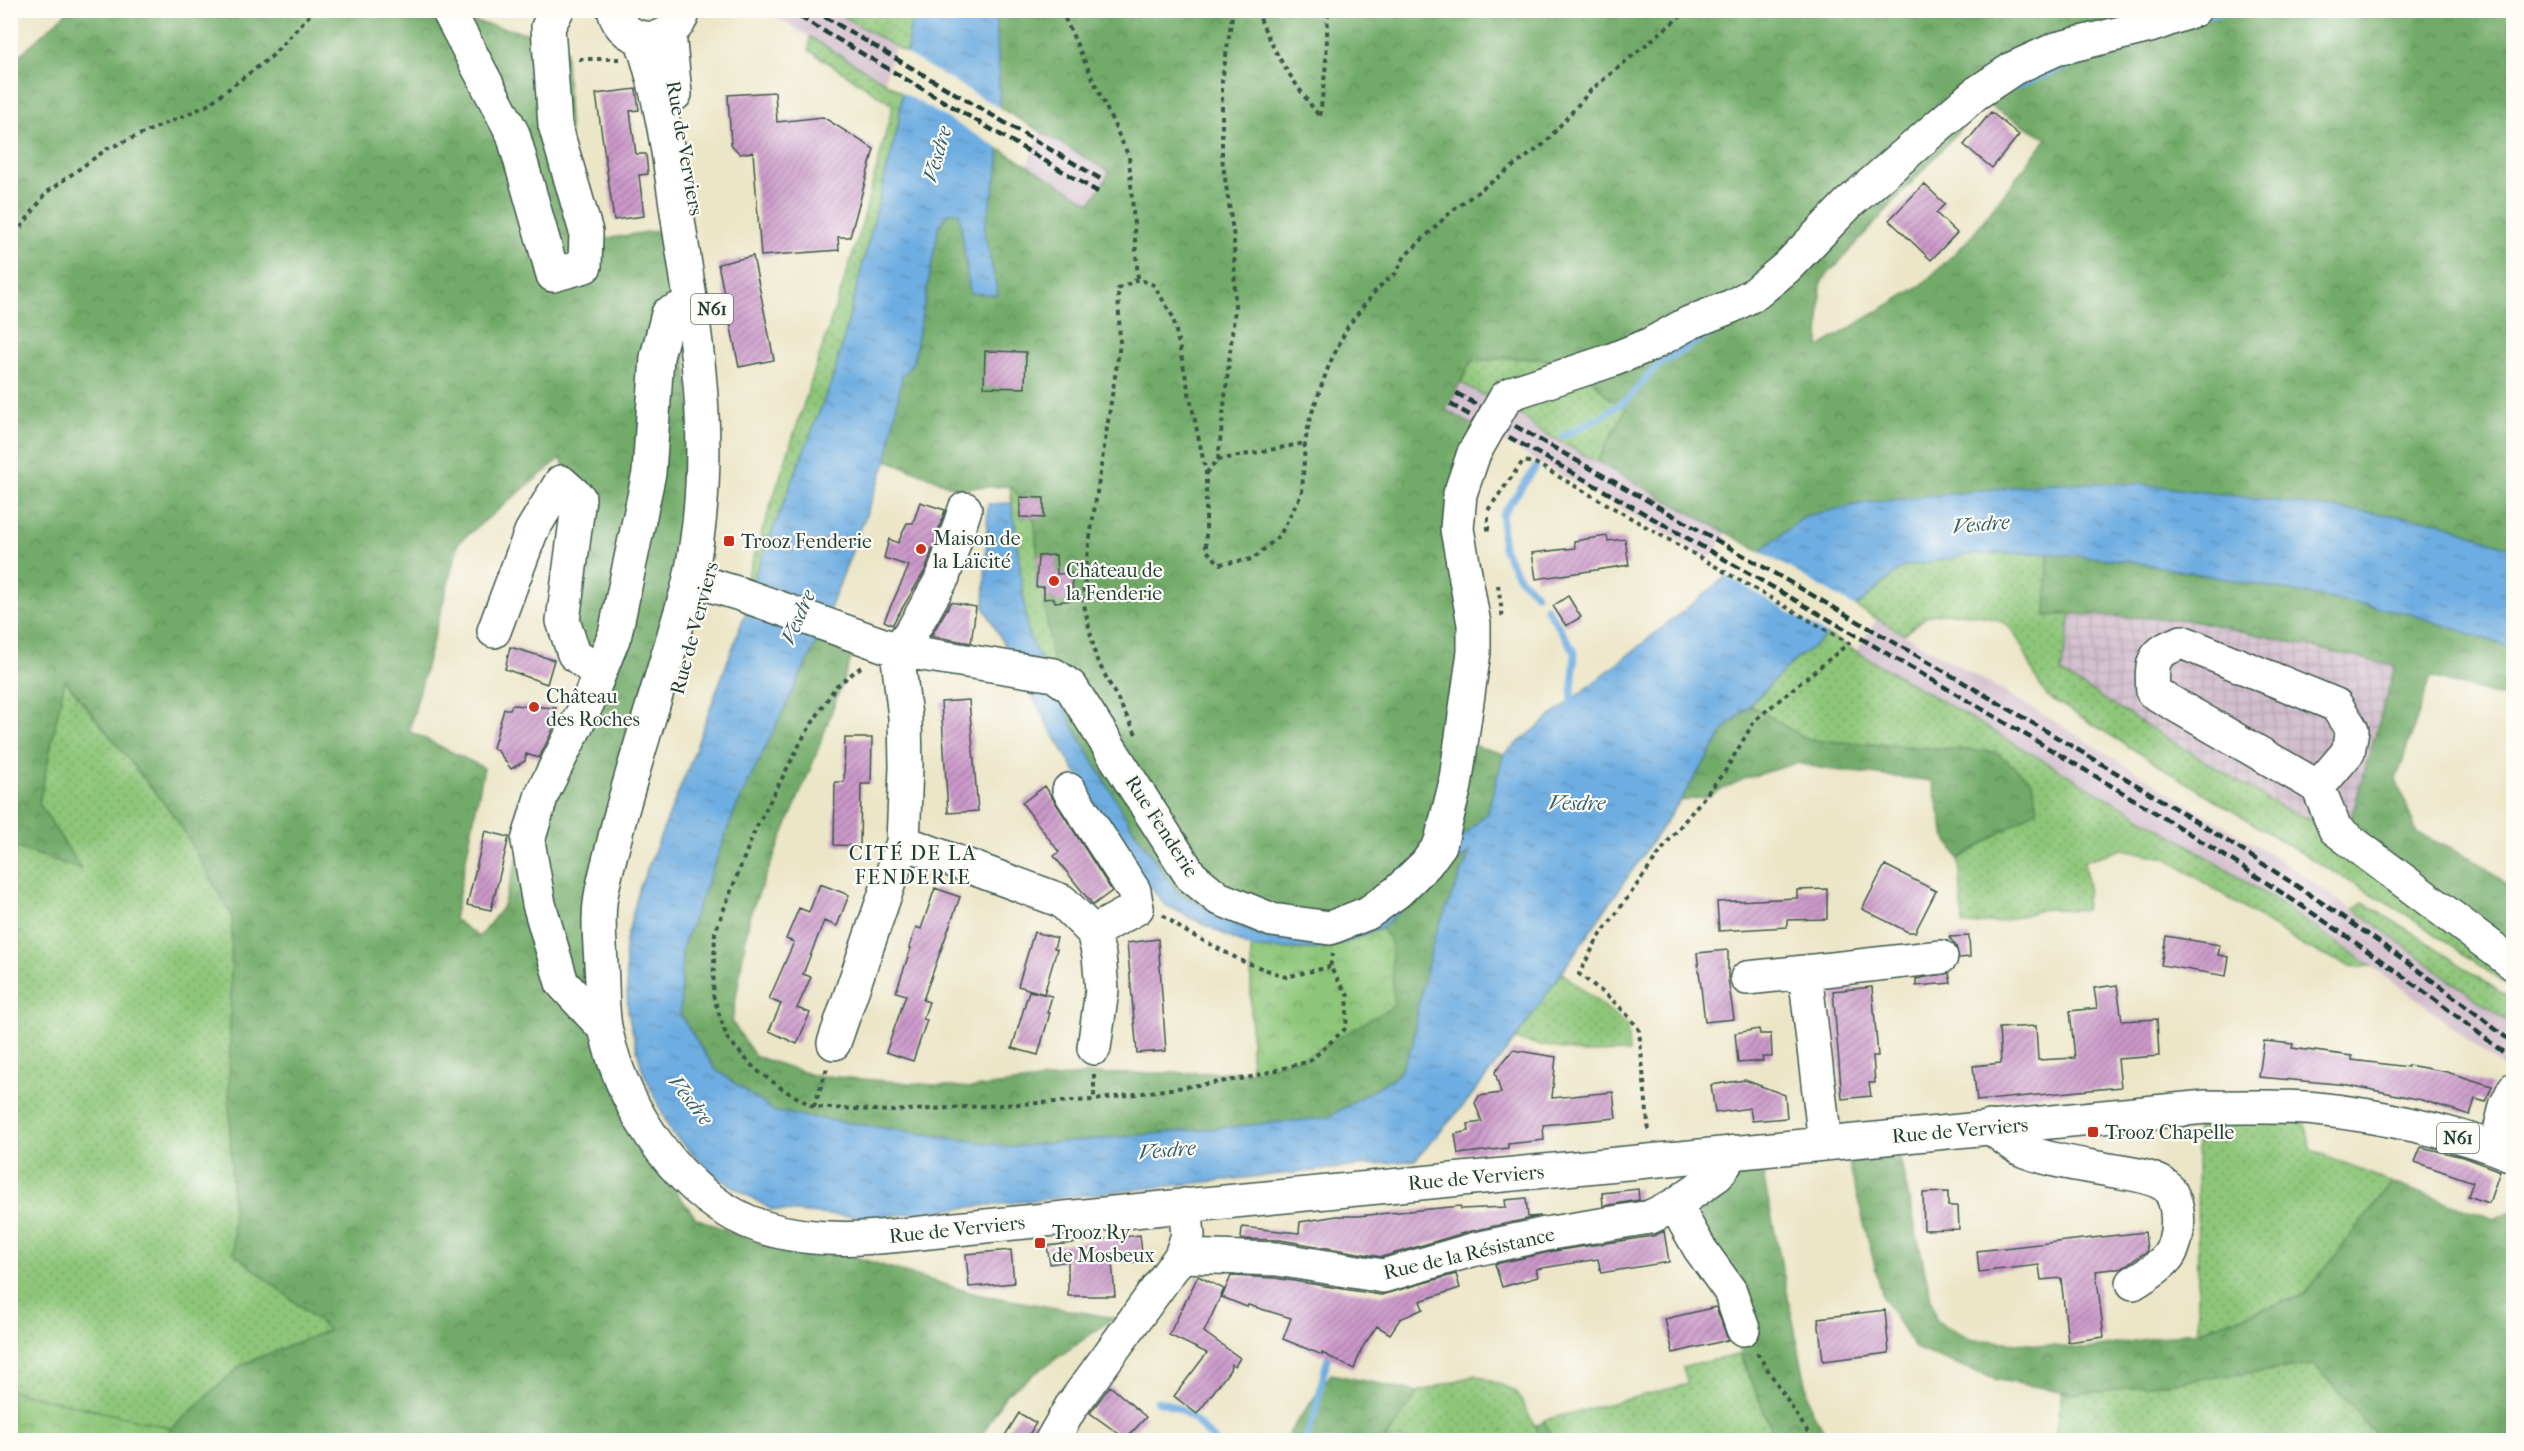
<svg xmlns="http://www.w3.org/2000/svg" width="2524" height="1451" font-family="'IM FELL French Canon',serif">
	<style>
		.industrial { fill: url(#industrial-grid) }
		.railway { fill: #d1bdcc }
		.grass { fill: url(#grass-dots); stroke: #568256; stroke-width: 1.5 }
		.forest { fill: url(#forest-crowns); stroke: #48744e; stroke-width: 1.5; fill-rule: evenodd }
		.park { fill: url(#park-crowns); stroke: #568256; stroke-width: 1.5 }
		.water { fill: url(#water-ripples); stroke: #46758a; stroke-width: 1.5 }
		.pier { fill: #ece6c8 }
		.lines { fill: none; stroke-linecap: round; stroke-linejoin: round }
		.stream { stroke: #6eade1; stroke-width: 7 }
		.building { fill: url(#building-hatch) }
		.minor-casing { stroke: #3e564a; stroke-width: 36 }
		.major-casing { stroke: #3e564a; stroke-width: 36 }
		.path { stroke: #3e564a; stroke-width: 4; stroke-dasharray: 4.5 4.5; stroke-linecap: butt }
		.minor { stroke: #fff; stroke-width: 33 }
		.major { stroke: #fff; stroke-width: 33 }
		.rail { stroke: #1f3d34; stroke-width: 4.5; stroke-dasharray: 9 4.5; stroke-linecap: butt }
		.minor-bridge-casing { stroke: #3e564a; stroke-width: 36; stroke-linecap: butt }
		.minor-bridge { stroke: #fff; stroke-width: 33 }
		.poi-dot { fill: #c8321e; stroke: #fdfcf7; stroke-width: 2 }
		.labels { text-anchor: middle; stroke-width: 4.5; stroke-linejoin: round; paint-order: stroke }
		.shield { fill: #fdfcf7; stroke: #62766e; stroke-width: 1.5 }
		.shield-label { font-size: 18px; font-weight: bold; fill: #1f3d34 }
		.street-label { font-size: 20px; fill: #1f3d34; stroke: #fdfcf7 }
		.poi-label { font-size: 20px; fill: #1f3d34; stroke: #fdfcf7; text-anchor: start }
		.water-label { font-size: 21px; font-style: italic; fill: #375f68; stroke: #fdfcf7 }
		.neighbourhood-label { font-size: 21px; letter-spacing: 1.5px; fill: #1f3d34; stroke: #fdfcf7 }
	</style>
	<defs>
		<pattern id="industrial-grid" width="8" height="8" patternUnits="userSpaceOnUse" patternTransform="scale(1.5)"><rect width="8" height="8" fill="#d1bdcc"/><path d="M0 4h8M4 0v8" fill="none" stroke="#b3a3b0"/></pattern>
		<pattern id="grass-dots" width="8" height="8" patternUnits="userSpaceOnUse" patternTransform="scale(1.5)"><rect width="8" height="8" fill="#8ec679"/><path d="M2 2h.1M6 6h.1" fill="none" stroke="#73a264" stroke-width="1.8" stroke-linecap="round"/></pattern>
		<pattern id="forest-crowns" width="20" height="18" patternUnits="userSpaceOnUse" patternTransform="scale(1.5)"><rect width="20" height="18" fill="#72ab69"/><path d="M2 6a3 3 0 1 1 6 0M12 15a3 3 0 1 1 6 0" fill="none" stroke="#5d8c57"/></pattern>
		<pattern id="park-crowns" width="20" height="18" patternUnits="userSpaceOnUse" patternTransform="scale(1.5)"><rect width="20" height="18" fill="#8ec679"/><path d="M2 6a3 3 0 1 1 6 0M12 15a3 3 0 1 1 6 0" fill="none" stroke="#73a264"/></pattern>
		<pattern id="water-ripples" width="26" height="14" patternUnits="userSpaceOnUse" patternTransform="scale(1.5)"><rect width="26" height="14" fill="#6eade1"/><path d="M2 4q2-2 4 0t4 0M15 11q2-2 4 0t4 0" fill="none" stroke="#5a8eb7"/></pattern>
		<pattern id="building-hatch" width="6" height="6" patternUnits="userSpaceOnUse" patternTransform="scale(1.5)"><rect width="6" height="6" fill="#cb98c9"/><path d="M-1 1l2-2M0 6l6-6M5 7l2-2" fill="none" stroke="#a47da4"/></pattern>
	</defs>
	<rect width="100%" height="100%" fill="#fdfcf7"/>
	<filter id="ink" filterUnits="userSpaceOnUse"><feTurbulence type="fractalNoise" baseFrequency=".0167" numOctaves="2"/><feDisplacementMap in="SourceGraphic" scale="12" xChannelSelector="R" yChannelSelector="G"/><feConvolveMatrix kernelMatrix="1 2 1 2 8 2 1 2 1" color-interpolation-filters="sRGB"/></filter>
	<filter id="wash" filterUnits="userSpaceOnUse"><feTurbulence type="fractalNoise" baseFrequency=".008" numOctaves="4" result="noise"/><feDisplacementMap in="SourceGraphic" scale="24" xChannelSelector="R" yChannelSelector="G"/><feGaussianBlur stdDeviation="1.35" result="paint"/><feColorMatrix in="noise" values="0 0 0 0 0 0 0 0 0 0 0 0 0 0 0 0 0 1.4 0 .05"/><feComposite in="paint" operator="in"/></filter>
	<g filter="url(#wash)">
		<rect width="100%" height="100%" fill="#ece6c8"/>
		<path class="industrial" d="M2071,614L2192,620L2395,666L2349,825L2324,824L2283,809L2061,673Z"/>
		<path class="railway" d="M766,11H834L895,47L884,81Z
			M1041,132L1110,172L1091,203L1027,165Z
			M1461,383L1529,420L1533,427L1727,533L1710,558L1446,410Z
			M1877,619L2039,712L2288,865L2436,968L2513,1026V1076L2414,996L2265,894L2102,794L1856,651Z"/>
		<path class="grass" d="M834,11H915L906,53Z
			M810,37L903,93L898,127L835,372L753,581H746L859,235L893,105L809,50Z
			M1502,358L1537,359L1567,364L1590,377L1607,396L1626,409L1597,462L1533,427L1529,420L1461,383L1471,362Z
			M1010,486L1020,497V517L1034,518L1038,556L1036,587H1044L1053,664L1043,668L1028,634Z
			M2048,553L2047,616L2071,614L2061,673L2283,809L2324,824L2513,978V989L2412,918L2278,839L2047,696C2031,676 2027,648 2010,628C1996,613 1949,611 1930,615C1922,618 1912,629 1904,634L1856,607L1903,567L1974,554Z
			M1828,635L2185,843L2265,894L2371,966L2353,967L2306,948L2166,858L2122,849L2084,861L2088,887L2085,910L2044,909L2000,922L1963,925L1959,859L2037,809L1996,752L1808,740L1750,705L1793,662Z
			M64,679L178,821L232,916L229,1094L234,1253L330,1330L243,1364L172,1428L11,1391L10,1252H15L10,1225L11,846L80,869L39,803Z
			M2363,903L2418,936L2513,1001V1026L2354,909Z
			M1561,972L1627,1025L1629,1052L1583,1053L1515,1040Z
			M2304,1121L2312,1150L2392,1183L2304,1295L2198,1331L2197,1122Z
			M1740,1354L1776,1440H1553L1544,1420L1688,1384L1683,1367Z
			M2315,1365L2381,1440H2054L2062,1392L2076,1394Z
			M1476,1375L1516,1391L1535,1426L1539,1440H1385L1418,1392Z"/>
		<path class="forest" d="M68,11H435L438,14L527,33L566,50L574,244L671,228L692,420L684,567L584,907V1016L636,1139L696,1218L757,1242L855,1257L976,1294L1114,1318L1006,1394L979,1440H159L243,1364L329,1330L234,1253L229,1094L232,916L178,821L65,680L39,803L81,869L11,846V63ZM561,458L582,523L566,607L584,669L546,769L502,908L479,937L454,919L484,768L409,731L459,542Z
			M996,11H2513V549L2436,521L2139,484L2051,483L1865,503L1806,516L1760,551L1597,462L1626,409C1620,405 1612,401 1607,396C1600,390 1595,381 1588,376C1554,352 1510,357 1471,362L1446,410L1495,437L1464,497L1468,744L1504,754L1487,813L1377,919L1315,938L1255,934L1178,894L1133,829L1076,732L1043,668L1053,664L1044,599L1054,598L1055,602L1074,599L1071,573L1057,574L1055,555L1038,556L1034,518L1044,517V498L1020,497L1010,486L956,488L887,460L902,376L913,363L939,226L948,213L959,212L970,293L997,295L984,230L999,164V148L1091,203L1110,172L1000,108ZM1984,103L2047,138L1969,239L1923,284L1819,347L1821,282Z
			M2048,553L2130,561L2407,613L2513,648V700L2431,677L2396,780L2417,833L2477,861L2513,890V946L2349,825L2395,666L2192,620L2071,614L2046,616Z
			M820,635L855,648L814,760L750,914L732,1022L755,1056L812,1075L972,1088L1090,1074L1251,1072L1306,1056L1391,942L1381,928L1472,849L1418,1007L1413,1044L1398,1075L1327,1118L1012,1147L775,1112L715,1069L680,1015L682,948L735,810Z
			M1750,705L1808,740L1996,752L2032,782L2038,809L1959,859L1945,836L1932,781L1825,769L1797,763L1746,778L1706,797L1680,801L1726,728Z
			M1900,1159L1936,1321L1972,1339L2085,1349L2198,1331L2304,1295L2392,1183L2494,1219L2513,1210V1440H2381L2315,1365L2076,1394L1994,1379L1915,1348L1883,1298L1848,1160Z
			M1761,1165L1812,1413L1832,1440H1776C1741,1355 1704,1267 1694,1174Z
			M1331,1374L1418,1392L1385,1440H1284Z
			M1544,1420L1553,1440H1539L1535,1426Z"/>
		<path class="park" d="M1381,928L1391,942L1394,1006L1306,1056L1251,1072V948L1315,949L1344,943Z
			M11,1391L172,1428L159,1440H11Z"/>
		<path class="water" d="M915,11H996L1000,108L999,164L984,230L998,295L970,293L959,212L948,213L939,226L913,363L902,376L887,460L820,635L735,810L682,948L680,1015L715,1069L775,1112L1012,1147L1327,1118L1398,1075L1413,1044L1418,1007L1434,938L1471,850L1381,928L1344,943L1315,949L1251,948L1165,905L1124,854L1049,727L984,607L988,504L1012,503L1028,634L1076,732L1133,829L1178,893L1255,934L1315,938L1377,919L1487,813L1504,754L1727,576L1806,516L1865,503L2051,483L2139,484L2436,521L2513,549V648L2407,613L2130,561L2048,553L1974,554L1903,567L1856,607L1828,635L1793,662L1726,728L1680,801L1515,1040L1465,1104L1415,1160L868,1218L772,1210L714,1175L671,1132L642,1069L628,1013L625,945L639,889L691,761L746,611L753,581L835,372L898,127L909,32Z"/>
		<path class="pier" d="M903,52L1003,110L1002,150L900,91Z
			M1757,550L1760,551L1859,609L1831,637L1724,574Z"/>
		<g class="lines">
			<path class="stream" d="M2201,17L2234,10
				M2011,88L2087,58
				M1563,436L1601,417L1627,400L1656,367L1722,326
				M1536,467L1502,515L1503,548L1518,576L1536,594
				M1546,607L1575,652L1571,707
				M1157,1401C1185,1407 1195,1420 1214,1440
				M1110,1440L1113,1438
				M1304,1440C1320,1413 1319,1379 1331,1349"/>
		</g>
		<g id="blocks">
			<path class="building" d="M636,89L639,110L630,111L636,154H646L648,174L639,175L644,216L614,220L596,94Z
				M775,92L777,122L823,117L874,149L850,237H838L839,250L761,256L753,152L740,154L731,145L728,95Z
				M1991,112L2019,135L1992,168L1964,145Z
				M1924,184L1945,204L1936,213L1957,233L1931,260L1889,220Z
				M753,256L774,360L739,367L718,264Z
				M985,351L1026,352L1025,388L984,387Z
				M1020,497L1044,498V518L1020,517Z
				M920,502L945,510L926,569L892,625L884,621L909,566L884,558L889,539L898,543L907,523H913Z
				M1607,536L1608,541L1625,539L1629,565L1536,579L1532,553L1575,548L1574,541Z
				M1056,555L1057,574L1071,573L1074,600L1055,602L1054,598L1044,599V587H1036L1038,556Z
				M1568,596L1581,617L1566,626L1553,606Z
				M951,602L976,607L971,643L931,636Z
				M510,647L554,660L547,684L505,669Z
				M969,700L978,811L948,813L941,702Z
				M512,705L556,708L552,722L555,725L539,758L526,754L525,761L511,769L498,751L493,748L504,709H510Z
				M845,738H872L871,784H861L860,846L834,845L835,782H844Z
				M1045,786L1112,891L1093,905L1054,856L1059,852L1022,803Z
				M485,831L509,837L491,910L467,905Z
				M1885,865L1936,891L1915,932H1908L1862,909Z
				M820,884L849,895L837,926L824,921L803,974L811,977L797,1008L810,1013L797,1044L769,1031L781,1004L769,999L794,942L786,939L799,908L809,912Z
				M935,888L960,897L923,1000L929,1002L923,1019L927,1020L913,1061L886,1052L906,995L896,992L911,948H909L916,927L921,929Z
				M1827,889V919L1787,920V927L1719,931L1717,902L1797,898V890Z
				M1034,932L1057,938L1054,948L1057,949L1044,994L1018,986Z
				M1969,936L1970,957L1959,958L1956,946L1949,937Z
				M2166,936L2220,945L2218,955L2229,957L2226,976L2161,965Z
				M1158,939L1166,1051L1137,1053L1127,943Z
				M1728,950V979L1734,1019L1705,1022L1697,953Z
				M1949,973L1951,983L1916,986V979Z
				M2117,985L2122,1021L2157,1019L2159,1056L2118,1059L2121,1087L1977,1101L1973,1066L2001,1063L1999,1028L2036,1026L2038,1060L2075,1058L2070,1011L2097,1008L2094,988Z
				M1872,987L1878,1056H1873L1875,1083H1869L1871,1096L1842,1099L1833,991Z
				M1029,991L1052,996L1047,1013H1050L1038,1055L1012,1048Z
				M1759,1029L1760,1034H1771L1772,1057H1762L1763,1061L1738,1063L1735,1033Z
				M2264,1041L2293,1044L2292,1048L2352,1056V1060L2408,1067V1065L2447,1072L2492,1086L2486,1102L2475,1099L2470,1115L2422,1100L2348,1085L2259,1077Z
				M1513,1050L1556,1057L1552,1098L1613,1092L1616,1118L1543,1125L1544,1140L1508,1144V1148L1458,1154L1455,1134L1469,1131L1468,1124L1482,1122L1475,1103L1479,1096L1501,1093L1495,1072Z
				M1745,1080L1785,1095L1787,1118L1752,1121L1750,1108L1715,1113L1711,1085Z
				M2421,1147L2463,1157L2500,1171L2489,1203L2468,1196L2473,1182L2415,1162Z
				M1638,1189L1639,1200L1603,1206L1602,1193Z
				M1948,1192V1206H1958L1959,1229L1924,1230L1923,1193Z
				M1526,1198L1528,1217L1541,1216L1467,1232L1382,1257L1280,1240L1241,1239L1242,1227L1299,1233L1300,1222L1337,1216H1358L1460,1206L1461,1209L1506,1207L1505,1200Z
				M1664,1231L1669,1262L1601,1273L1598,1259L1536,1269L1538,1277L1502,1287L1495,1264L1554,1251L1653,1236Z
				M2145,1232L2147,1251L2122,1268L2096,1271L2104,1337L2068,1342L2061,1278L2041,1280L2039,1265L1979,1272L1977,1251Z
				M1140,1235L1143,1262H1112L1115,1296H1068V1261L1050,1264L1047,1246Z
				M1011,1250L1014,1283L969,1287L966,1254Z
				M1456,1274L1460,1288L1420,1301L1423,1309L1400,1319L1390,1334L1377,1326L1362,1348L1354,1369L1322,1353V1355L1283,1339L1291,1318L1248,1305L1247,1307L1222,1297L1231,1276L1275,1278L1381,1295Z
				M1198,1276L1224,1289L1204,1332L1240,1358L1235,1366L1231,1364L1230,1370L1197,1414L1174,1396L1207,1353L1169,1335Z
				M1716,1307L1728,1340L1673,1353L1665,1319Z
				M1885,1310L1889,1353L1823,1361L1818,1318Z
				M1110,1386L1146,1417L1126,1439L1090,1413Z
				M1019,1413L1036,1423L1026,1440H1002Z"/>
		</g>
	</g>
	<g filter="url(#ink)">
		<use href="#blocks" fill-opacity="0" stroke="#3e564a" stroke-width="1.5"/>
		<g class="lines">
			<g class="minor-casing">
				<path id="minor" d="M448,10L513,134L553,275L585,266L586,232L555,125L548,27L557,10
					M1515,392L1612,360L1651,344L1689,323L1732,306L1756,293L1787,267L1849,203L1975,94L2014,68L2056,49L2150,26L2194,10
					M690,579L740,594L897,650L1054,675L1071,687L1191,876L1218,898L1272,920L1330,928L1368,913L1397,892L1426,864L1440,845L1455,786L1474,652V624L1457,529L1460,494L1474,453
					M494,631L531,532L561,482L579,498L563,621L574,654L599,674
					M897,650L914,628L943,577L965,509
					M2318,787L2348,752L2352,730L2336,705L2182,642C2152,653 2151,660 2153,692L2318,787L2335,829L2514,964
					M1069,790L1134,891L1137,908L1093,932
					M903,842L1062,901L1093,932L1099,955L1102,990L1094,1048
					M1747,978L1805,972
					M605,1029L562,983L539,904L528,841L542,794L588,702L615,634L649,473L657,357L668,314L691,304
					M834,1043L903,842L906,767L905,717L897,650
					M1990,1127C2001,1135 2013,1146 2025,1151C2051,1161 2082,1165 2109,1170C2126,1173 2148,1175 2163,1184C2183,1197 2181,1243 2166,1259C2157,1269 2144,1276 2133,1283
					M1825,1143L1805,972L1941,957
					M2496,1148L2506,1106L2514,1089
					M1675,1205L1700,1249L1730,1291L1743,1329
					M1181,1256L1277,1259L1383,1276L1472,1250L1551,1233L1650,1217L1675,1205L1717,1175L1734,1152"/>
			</g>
			<g class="major-casing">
				<path id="major" d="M614,10C622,48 675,47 684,10
					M669,33L675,94
					M641,38C662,98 670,163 679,226C698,348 716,456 690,579C685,601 677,623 671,645C653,706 633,767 617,829C612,851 605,873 601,896C597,919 600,940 601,964C603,986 601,1009 606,1032C624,1111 682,1200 762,1227C828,1248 898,1235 966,1228C1038,1221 1111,1213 1183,1206C1524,1171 1865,1139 2206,1107C2242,1108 2280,1105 2317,1109C2376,1115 2459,1132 2514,1156
					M1052,1440L1071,1407L1181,1256L1188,1235L1185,1205"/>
			</g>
			<path class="path" d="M1061,10L1129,157L1138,279
				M1257,10C1271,50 1294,83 1320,117L1326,63L1328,10
				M579,59H621
				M10,242L47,192L107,149L206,106L272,56L314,10
				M1218,460L1305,443
				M1206,473L1218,460L1235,308L1234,238L1222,158V81L1233,10
				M1488,510L1523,461L1535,463L1849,643L1755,720L1725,771L1670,839L1597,940L1579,974C1601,991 1623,1006 1639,1030L1649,1133
				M1488,517V534
				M1498,585L1503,619
				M861,667L836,686L804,736L755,830L715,932L713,995L727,1038L755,1069L784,1090L814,1107L892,1111L1094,1100L1247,1078L1310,1061L1346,1028L1348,996L1330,967L1333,954
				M1136,734L1096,658L1083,600L1087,557L1120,344L1118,289L1138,279L1154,285L1173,317L1206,473V550L1220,564L1253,559L1280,535L1302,493L1305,443L1310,418L1329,365L1348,326L1377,289L1396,273L1405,256L1453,210L1544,144L1591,90L1688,10
				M1163,915L1183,930L1242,961L1286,977L1330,967
				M1094,1074V1100
				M814,1107L827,1068
				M1757,1353L1813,1440"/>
			<use href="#minor" class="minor"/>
			<use href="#major" class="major"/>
			<path class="rail" d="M788,10L1098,192
				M813,10L1104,181
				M1456,393C1627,488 1797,586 1966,684C2154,794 2344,906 2514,1044
				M1450,404C1622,500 1793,598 1963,698C2153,809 2342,922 2514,1061"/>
			<g class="minor-bridge-casing">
				<path id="minor-bridge" d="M1474,453L1506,397L1515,392"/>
			</g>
			<use href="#minor-bridge" class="minor-bridge"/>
		</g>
	</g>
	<g class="poi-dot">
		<rect x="723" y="535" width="12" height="12" rx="3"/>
		<circle cx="921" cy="549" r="6"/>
		<circle cx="1054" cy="581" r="6"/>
		<circle cx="534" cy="707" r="6"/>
		<rect x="2087" y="1126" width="12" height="12" rx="3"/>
		<rect x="1034" y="1237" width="12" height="12" rx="3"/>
	</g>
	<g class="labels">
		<g class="shield">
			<rect x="691" y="294" width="42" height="30" rx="4.5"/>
			<rect x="2437" y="1123" width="42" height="30" rx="4.5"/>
		</g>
		<g class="shield-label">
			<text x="712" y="315">N61</text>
			<text x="2458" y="1144">N61</text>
		</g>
		<g class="street-label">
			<text transform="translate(685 148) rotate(80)" y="7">Rue de Verviers</text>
			<text transform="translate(694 628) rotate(-75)" y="7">Rue de Verviers</text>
			<text transform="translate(1162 826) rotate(57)" y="7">Rue Fenderie</text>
			<text transform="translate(1960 1130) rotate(-5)" y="7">Rue de Verviers</text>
			<text transform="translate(1476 1177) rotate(-5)" y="7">Rue de Verviers</text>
			<text transform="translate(957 1229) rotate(-6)" y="7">Rue de Verviers</text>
			<text transform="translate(1469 1253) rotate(-13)" y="7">Rue de la Résistance</text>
		</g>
		<g class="poi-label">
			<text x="933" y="545">Maison de<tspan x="933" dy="23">la Laïcité</tspan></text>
			<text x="741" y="548">Trooz Fenderie</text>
			<text x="1066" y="577">Château de<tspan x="1066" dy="23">la Fenderie</tspan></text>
			<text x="546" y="703">Château<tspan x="546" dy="23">des Roches</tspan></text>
			<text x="2105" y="1139">Trooz Chapelle</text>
			<text x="1052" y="1239">Trooz Ry<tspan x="1052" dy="23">de Mosbeux</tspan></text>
		</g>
		<g class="water-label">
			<text transform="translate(937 154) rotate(-74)" y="7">Vesdre</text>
			<text transform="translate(1981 524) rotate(-5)" y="7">Vesdre</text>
			<text transform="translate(798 617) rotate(-67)" y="7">Vesdre</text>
			<text x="1577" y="810">Vesdre</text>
			<text transform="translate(691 1100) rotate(52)" y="7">Vesdre</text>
			<text transform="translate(1167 1150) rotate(-5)" y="7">Vesdre</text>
		</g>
		<g class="neighbourhood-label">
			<text x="913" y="860">CITÉ DE LA<tspan x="913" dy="24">FENDERIE</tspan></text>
		</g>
	</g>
	<rect width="2524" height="1451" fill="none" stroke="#fdfcf7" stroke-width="36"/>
</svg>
